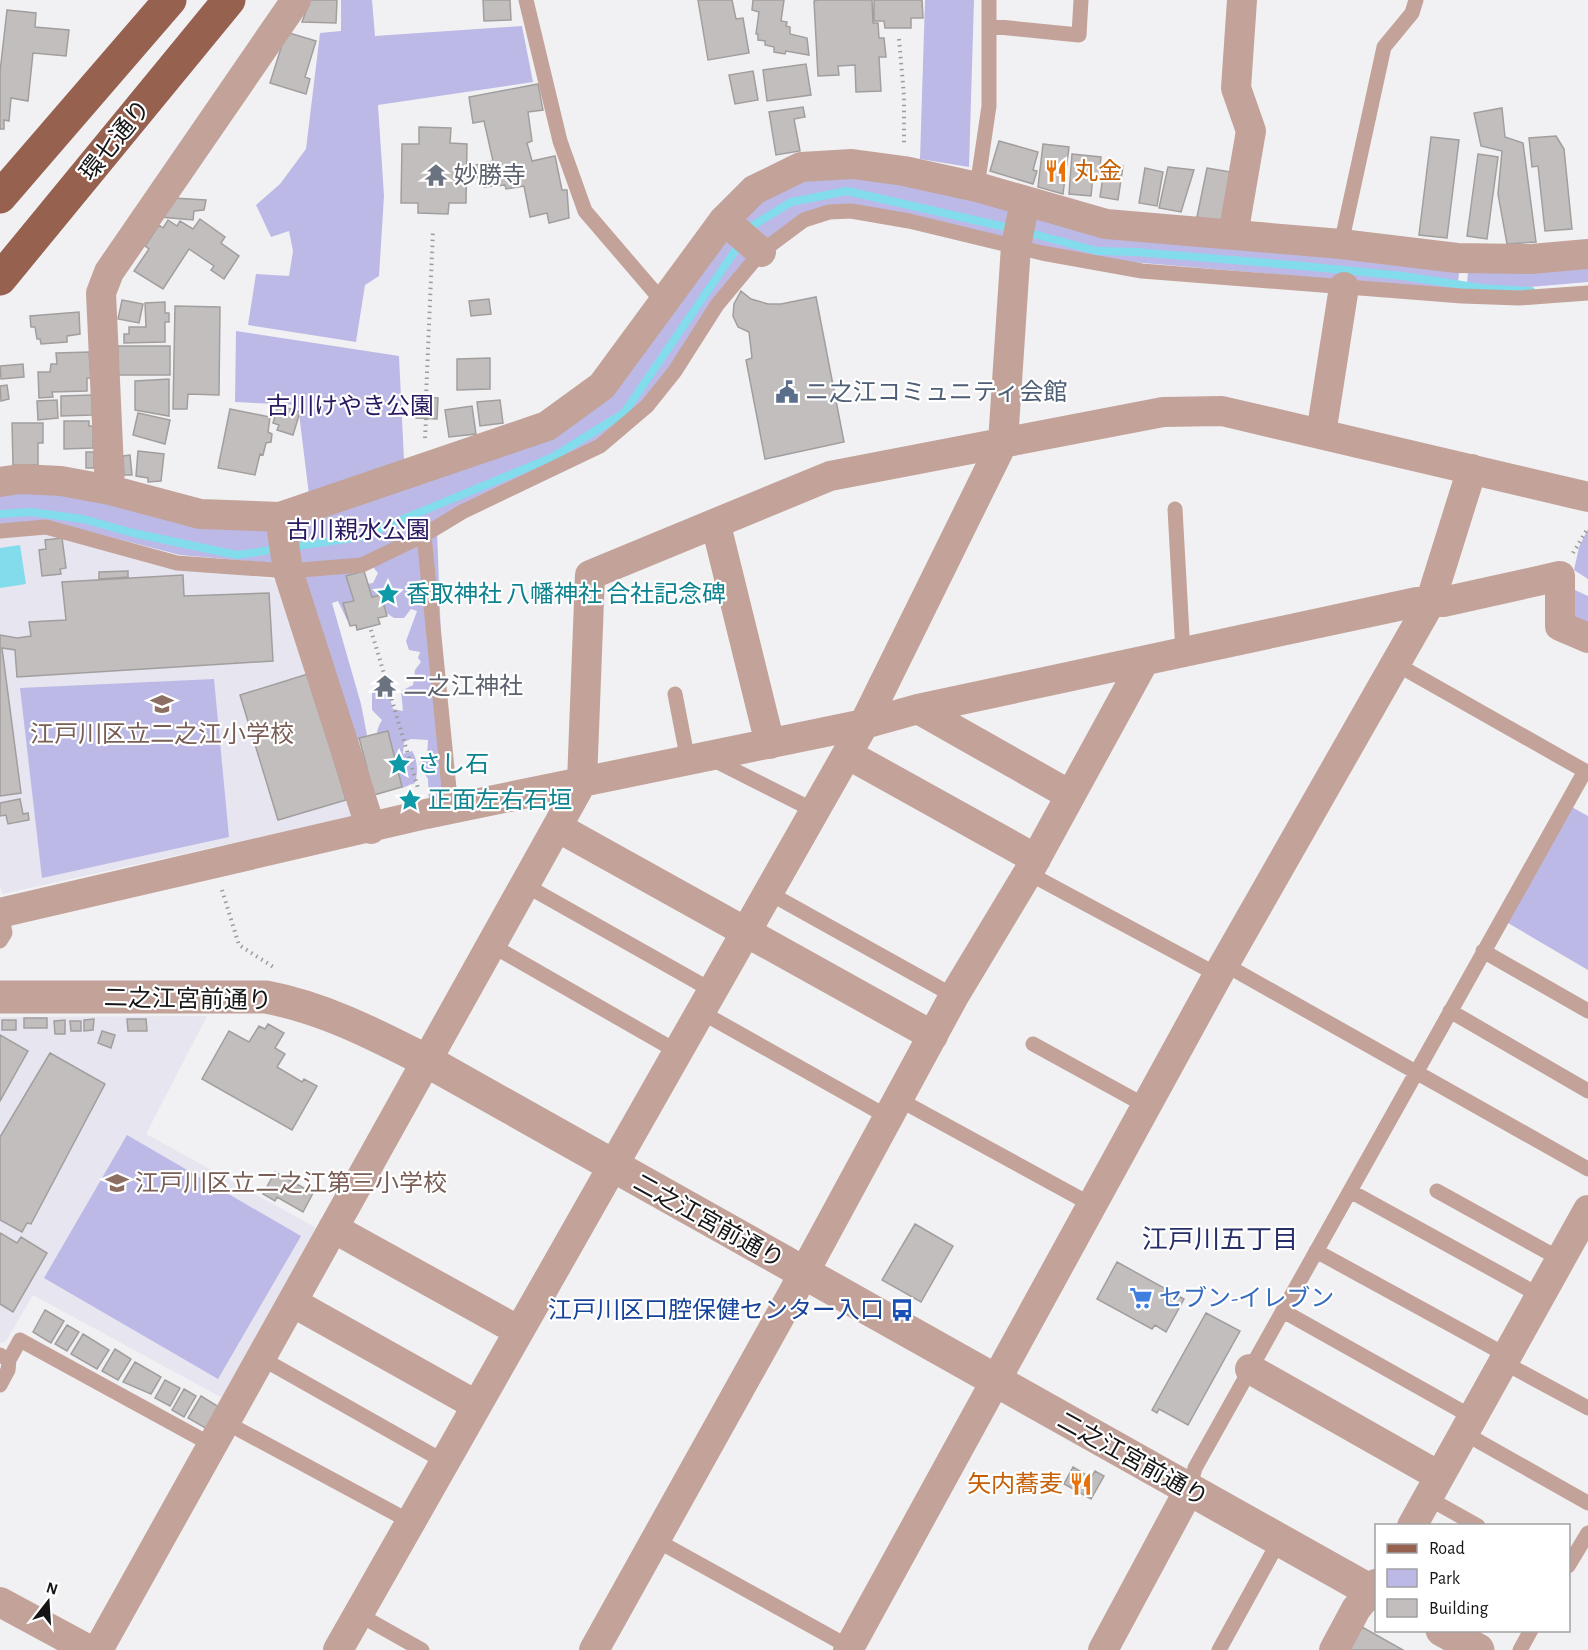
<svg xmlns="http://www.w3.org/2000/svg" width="1588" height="1650" font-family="'Alegreya Sans','Noto Sans JP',sans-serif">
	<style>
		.built { fill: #e6e5f0 }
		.green { fill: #bcb9e7 }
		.water { fill: #82dceb }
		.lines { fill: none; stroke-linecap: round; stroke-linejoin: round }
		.stream { stroke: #82dceb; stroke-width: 8 }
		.building { fill: #c2bebe; stroke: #a29e9e; stroke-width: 1.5 }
		.path { stroke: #9c9c9e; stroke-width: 4; stroke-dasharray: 1.5 4.5; stroke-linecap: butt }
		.service { stroke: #c3a399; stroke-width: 15 }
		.minor { stroke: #c3a399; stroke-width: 30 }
		.tertiary { stroke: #c3a399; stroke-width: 33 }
		.primary { stroke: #976150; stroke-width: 33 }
		.labels { text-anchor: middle; stroke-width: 4.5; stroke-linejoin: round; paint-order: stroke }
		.street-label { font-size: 24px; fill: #151516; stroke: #fff }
		.food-label { font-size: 24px; fill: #c56008; stroke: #fff; text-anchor: start }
		.worship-label { font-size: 24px; fill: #5b616d; stroke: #fff; text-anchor: start }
		.service-label { font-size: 24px; fill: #4e5e75; stroke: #fff; text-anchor: start }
		.park-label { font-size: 24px; fill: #2a1960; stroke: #fff }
		.culture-label { font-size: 24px; fill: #0d838f; stroke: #fff; text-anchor: start }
		.education-label { font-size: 24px; fill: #785e54; stroke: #fff }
		.shop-label { font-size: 24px; fill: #366cbe; stroke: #fff; text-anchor: start }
		.transit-label { font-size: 24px; fill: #164399; stroke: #fff; text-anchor: end }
		.neighbourhood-label { font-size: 26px; fill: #262e68; stroke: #fff }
	</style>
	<rect width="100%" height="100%" fill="#f1f1f4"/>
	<path class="built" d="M39,532L203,570L274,579L290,592L359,815L3,894L0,886V535Z
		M207,1016L146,1134L324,1232L228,1401L33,1295L6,1341L0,1343V1017Z"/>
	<path class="green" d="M341,0H372L375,36L522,26L533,82L378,105L384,196L379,276L365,285L356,342L248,325L256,274L289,276L293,251L289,231L271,237L256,205L280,184L306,149L320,33L341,31Z
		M925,0H974L969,167L920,159Z
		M804,175L869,177L1460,266L1457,290L1096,259L929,220L797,216L644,402L594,444L437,530L447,800L429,803L428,779L419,764L427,756L428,740L411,739L404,742L403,754L412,751C418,759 418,774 415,783L402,788C387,770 367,742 382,720L372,710V692L387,688L393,709L403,711L401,691L413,685L415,670L421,662L418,658L420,652L409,650L406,641L417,611L411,609L404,618H394L385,612L382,598L365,595L367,584L373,583L378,573L371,565L352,570L358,599L350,602L353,622L347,620L338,601L332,603L361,704L367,735L359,740H350L282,564L180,555L48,521L0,524V494L34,489L279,528L553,434L758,197Z
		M1588,267V282L1507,289L1467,285L1468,271Z
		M236,331L399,356L404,460L309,495L298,405L235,402Z
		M1588,529V579L1574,570L1579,547Z
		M1575,590L1588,596V633L1569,623L1566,596Z
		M214,679L229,837L42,878L20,688Z
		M1570,806L1588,816V970L1508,923Z
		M127,1135L301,1236L218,1379L44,1278Z"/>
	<path class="water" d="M20,545L26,584L0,588V548Z"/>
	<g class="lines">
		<path class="stream" d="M747,232L752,226L791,202L847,191L1014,229
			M1026,232L1097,251L1136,252L1292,265L1403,276L1481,288L1531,291
			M0,514L31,512L83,519L133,533L237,555L278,549
			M290,547L360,537L553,457L624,413L741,242"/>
	</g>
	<path class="building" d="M310,0H337L336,23L302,22Z
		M483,0H510L511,20L484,21Z
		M698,0H732L736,19L743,18L749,53L708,60Z
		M753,0H784L781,21L787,22L786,26L790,27V34L807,38L809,55L786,51L785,54L774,52V47L765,45V41L758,40V34H756L759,12L752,10Z
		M818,0H872L873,23H878L879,38H884L886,57H879L881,91L856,92L855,65L838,66L839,75L818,76L814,1Z
		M874,0H922L923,18H911V28H885L884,21H874Z
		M7,10L36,13L35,27L69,30L66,56L33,53L28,101L11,98L9,121L4,120V129H0V72Z
		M286,32L316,41L305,77L310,79L306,94L270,83Z
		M806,64L811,95L767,101L763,70Z
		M753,71L758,100L735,104L729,75Z
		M538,84L543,110L528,112L532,141L527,143L532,161L555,156L562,190H567L569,218L549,223L547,213L530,217L524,186L506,189L505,185L484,187L483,177L471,178V166L493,161L484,121L473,123L469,97Z
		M803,107L805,117L794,119L800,151L776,155L769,112Z
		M1502,108L1505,137L1523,143L1536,242L1507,244L1498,194L1502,151L1481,146L1474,113Z
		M419,127L451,128L450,143L467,144L466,203H449L448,214L418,213V203H401L402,144H419Z
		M1556,136L1564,149L1572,229L1545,231L1538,166L1532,167L1529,138Z
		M1431,137L1459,140L1447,238L1419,235Z
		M999,141L1038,152L1033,170L1037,171L1033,184L990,171Z
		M1043,144L1069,147L1063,194L1038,187Z
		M1072,154L1101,157L1099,175H1093L1091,196L1069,194Z
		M1478,154L1498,157L1487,239L1467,236Z
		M1105,163L1123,166L1118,200L1100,197Z
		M1168,167L1194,170L1181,212L1159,208Z
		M1145,168L1163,172L1157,206L1139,203Z
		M1207,168L1231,172L1222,222L1197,217Z
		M173,198L206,200L204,210L194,211L193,220L161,217Z
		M200,219L225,237L221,243L239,256L224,279L211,270L214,266L189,249L163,289L134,271L149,249L145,246L159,225L163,228L168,220L177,226L180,221L193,229Z
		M741,291L751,299L768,304H781L816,297L844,442L765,459L746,360L752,358L749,332L738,327L733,316L734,304Z
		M489,299L491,314L471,316L469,301Z
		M122,300L143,304L139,323L118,319Z
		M165,302V313H169V322H165V342L124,343V334H129V327H146L145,303Z
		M175,306L220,307L219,395L188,394L187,409H173Z
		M79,312L80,334L67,336V342L41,344L40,339H37L35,327H31L30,316Z
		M118,346H170V375H118Z
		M89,352L91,378H87V391L52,392L53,397L39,398L38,372H50L51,364H57L56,353Z
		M490,358V389L457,390V359Z
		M23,364L24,377L1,379L0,366Z
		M169,379V416L135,410V381Z
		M7,385L9,399L1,401L0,386Z
		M92,395V415L61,416V396Z
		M417,397L438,398L437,419L416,418Z
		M57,400L58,418L38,420L37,401Z
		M500,400L503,423L480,426L477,402Z
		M278,405L300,412L293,435L277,430L279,425L273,423Z
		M472,406L476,434L449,437L445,410Z
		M230,409L270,417L268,432L272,434L271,442L266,443L263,455L260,454L255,475L218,468Z
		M138,413L170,420L165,444L133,435Z
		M64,421H89V426H93V448L64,449Z
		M12,423H43V443H38V465H13Z
		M138,451L164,454L161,481L148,482V478L136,476Z
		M86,452H94V468H86Z
		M130,455L132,475H124L123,456Z
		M62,538L66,568L60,569L61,574L42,576L39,550L46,549L45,540Z
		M128,571V577L99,579V572Z
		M364,571L372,597L381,595L387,616L378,618L380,624L357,630L356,625L350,626L343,603L354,601L346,576Z
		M183,575L184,596L269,593L273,661L17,677L15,650L2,648L21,793L0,796V635L17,638L31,636L29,622L66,620L62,582Z
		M308,674L346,800L278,820L240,695Z
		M388,731L402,787L374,795L359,738Z
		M20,799L23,814L28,813L29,820L8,824L6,815L0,816V803Z
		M24,1018H47V1028H24Z
		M94,1019L93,1030L84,1031V1020Z
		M127,1019H146L147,1031H128Z
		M2,1020H16V1030H2Z
		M65,1020V1034H55L54,1021Z
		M70,1021H81V1031H71Z
		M268,1024L284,1033L275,1048L285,1054L277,1067L302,1082L304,1079L317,1086L292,1130L202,1079L229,1031L249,1042L259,1026L265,1029Z
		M102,1031L115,1035L111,1048L98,1043Z
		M0,1035L28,1051L0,1101Z
		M50,1053L105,1084L31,1224L27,1223L22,1232L0,1220V1137Z
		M275,1172L313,1193L303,1212L277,1197L275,1201L263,1194Z
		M915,1224L953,1246L921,1302L882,1280Z
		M0,1233L17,1243L21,1237L47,1253L13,1312L0,1304Z
		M1117,1262L1184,1299L1166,1332L1155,1325L1152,1329L1097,1299Z
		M45,1310L64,1321L51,1343L33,1332Z
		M1206,1313L1240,1331L1188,1425L1159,1409L1157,1413L1152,1410Z
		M67,1325L79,1332L67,1351L55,1344Z
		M83,1334L109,1350L97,1369L71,1354Z
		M115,1349L131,1359L118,1380L102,1371Z
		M135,1362L161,1377L151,1394L123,1382Z
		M165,1380L180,1388L170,1406L155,1398Z
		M184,1389L196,1396L184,1417L172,1410Z
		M201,1396L222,1409L209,1430L188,1418Z
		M1073,1467L1091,1478L1095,1471L1104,1476L1091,1499L1064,1484Z
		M1362,1627L1403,1650H1349Z"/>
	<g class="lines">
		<path class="path" d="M899,39L904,96V143
			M426,397L433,230
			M425,438L426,419
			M1573,553L1588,528
			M371,630L418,788
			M222,890L239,945L275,968"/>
		<path class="service" d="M526,0L560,141L585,211L663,302
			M989,26L1079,35L1081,0
			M977,187L989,106V0
			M1341,244L1384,47L1412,13L1416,0
			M1175,509L1183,653
			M0,531L46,527L177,563L288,571L362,565L424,535L462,512L600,446L647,406L675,371L717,305L761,252L804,220L829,212L851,211L909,221L1042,253L1142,271L1462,296L1519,298L1588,293
			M424,535L451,809
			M675,694L688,761
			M710,758L815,811
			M1028,873L1218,975
			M525,885L713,991
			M769,893L954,996
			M0,941L5,933L1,910
			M491,945L678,1052
			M1483,951L1588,1011
			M1224,964L1588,1169
			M1450,1011L1588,1091
			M701,1012L888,1117
			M1033,1044L1146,1106
			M898,1099L1092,1205
			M1350,1191L1539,1295
			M1437,1191L1560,1259
			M1316,1251L1506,1355
			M1283,1311L1472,1417
			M0,1355L9,1360L20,1340L212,1445
			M261,1358L445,1462
			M1503,1362L1588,1408
			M0,1385L8,1370L9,1360
			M225,1422L411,1522
			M1464,1433L1588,1503
			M1189,1490L1195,1468L1585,771L1396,664
			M1428,1498L1478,1526
			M656,1540L853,1649
			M1568,1566L1588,1533
			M358,1614L422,1650
			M1219,1650L1279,1541
			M1520,1650L1531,1630"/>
		<path class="minor" d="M724,220L761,252
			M1233,235L1251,131L1236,88L1242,0
			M1321,434L1344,287
			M0,482L20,479L61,481L110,490L200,514L280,517L547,426L602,386L724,220L754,190L801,167L852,164L904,171L977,187L1106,224L1341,244L1457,258L1531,259L1588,254
			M110,490L101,293L109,272L296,0
			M280,517L288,571L371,829
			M716,525L770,744
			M918,709L1070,795
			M847,754L1036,859
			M557,827L933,1036
			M0,913L426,814L864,724L918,709L1417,602H1443L1560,576V626L1588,638
			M333,1228L519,1331
			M292,1302L476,1405
			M1250,1369L1439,1476
			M1412,1526L1588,1210
			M0,1602L89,1650
			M98,1650L582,782L590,575L830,476L1163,412L1222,411L1588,497
			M338,1650L864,724L1003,442L1016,246L1025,201
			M594,1650L793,1293L954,996L1028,873L1144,661
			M848,1650L1218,975L1430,603L1472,469
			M1103,1650L1189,1490
			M1334,1650L1356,1609L1376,1584"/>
		<path class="tertiary" d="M0,997H266C324,1008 374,1034 427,1061L1376,1594
			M1442,1630L1478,1650"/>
		<path class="primary" d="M0,197L170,0
			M0,279L229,0"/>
	</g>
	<defs>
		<g id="restaurant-bare" transform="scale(1.8)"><path d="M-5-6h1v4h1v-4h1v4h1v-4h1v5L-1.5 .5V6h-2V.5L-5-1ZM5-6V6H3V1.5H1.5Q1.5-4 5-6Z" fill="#e8710a" stroke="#fff" stroke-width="2.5" paint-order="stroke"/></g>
		<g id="temple-bare" transform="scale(1.8)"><path d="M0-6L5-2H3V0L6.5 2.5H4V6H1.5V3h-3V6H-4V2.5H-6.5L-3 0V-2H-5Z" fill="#6b7280" stroke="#fff" stroke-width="2.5" paint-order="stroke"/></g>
		<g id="civic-bare" transform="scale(1.8)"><path d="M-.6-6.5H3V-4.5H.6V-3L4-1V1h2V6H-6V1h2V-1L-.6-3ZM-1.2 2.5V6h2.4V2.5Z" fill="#5c6f8a" stroke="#fff" stroke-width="2.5" paint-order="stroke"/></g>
		<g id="sight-bare" transform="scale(1.8)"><path d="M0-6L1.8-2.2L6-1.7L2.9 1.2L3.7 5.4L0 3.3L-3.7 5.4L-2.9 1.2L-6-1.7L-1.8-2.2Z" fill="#0f9aa8" stroke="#fff" stroke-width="2.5" paint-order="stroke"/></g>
		<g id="school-bare" transform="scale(1.8)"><path d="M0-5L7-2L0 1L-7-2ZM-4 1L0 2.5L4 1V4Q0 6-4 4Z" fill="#8d6e63" stroke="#fff" stroke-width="2.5" paint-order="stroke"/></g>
		<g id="supermarket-bare" transform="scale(1.8)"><path d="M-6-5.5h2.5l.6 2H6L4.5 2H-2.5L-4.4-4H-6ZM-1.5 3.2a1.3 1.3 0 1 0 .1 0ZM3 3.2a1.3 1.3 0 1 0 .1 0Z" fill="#3f7fe0" stroke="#fff" stroke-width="2.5" paint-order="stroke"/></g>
		<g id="bus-bare" transform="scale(1.8)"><path d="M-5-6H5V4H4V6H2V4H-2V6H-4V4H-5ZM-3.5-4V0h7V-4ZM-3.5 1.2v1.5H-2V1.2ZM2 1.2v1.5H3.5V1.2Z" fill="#1a4fb4" stroke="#fff" stroke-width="2.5" paint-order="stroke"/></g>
	</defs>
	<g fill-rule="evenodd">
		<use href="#restaurant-bare" x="1056" y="171"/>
		<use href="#temple-bare" x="436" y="175"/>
		<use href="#civic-bare" x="787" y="392"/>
		<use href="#sight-bare" x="388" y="594"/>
		<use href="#temple-bare" x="385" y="686"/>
		<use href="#school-bare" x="162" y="704"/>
		<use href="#sight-bare" x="399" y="764"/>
		<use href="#sight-bare" x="410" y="800"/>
		<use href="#school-bare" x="117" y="1183"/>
		<use href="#supermarket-bare" x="1141" y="1298"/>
		<use href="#bus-bare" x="902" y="1310"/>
		<use href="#restaurant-bare" x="1081" y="1484"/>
	</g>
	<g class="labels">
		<g class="street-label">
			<text transform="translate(115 140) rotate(-51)" y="8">環七通り</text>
			<text transform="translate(188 999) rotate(1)" y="8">二之江宮前通り</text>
			<text transform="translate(709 1221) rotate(29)" y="8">二之江宮前通り</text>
			<text transform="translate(1133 1459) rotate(29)" y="8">二之江宮前通り</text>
		</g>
		<g class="food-label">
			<text x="1074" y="179">丸金</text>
			<text x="1063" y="1492" text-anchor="end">矢内蕎麦</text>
		</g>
		<g class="worship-label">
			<text x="454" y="183">妙勝寺</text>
			<text x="403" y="694">二之江神社</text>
		</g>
		<g class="service-label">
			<text x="805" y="400">ニ之江コミュニティ会館</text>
		</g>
		<g class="park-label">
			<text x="350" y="414">古川けやき公園</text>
			<text x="358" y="538">古川親水公園</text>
		</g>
		<g class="culture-label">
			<text x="406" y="602">香取神社 八幡神社 合社記念碑</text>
			<text x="417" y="772">さし石</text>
			<text x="428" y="808">正面左右石垣</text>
		</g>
		<g class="education-label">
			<text x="162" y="742">江戸川区立二之江小学校</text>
			<text x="135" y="1191" text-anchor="start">江戸川区立二之江第三小学校</text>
		</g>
		<g class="shop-label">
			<text x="1159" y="1306">セブン-イレブン</text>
		</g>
		<g class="transit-label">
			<text x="884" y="1318">江戸川区口腔保健センター入口</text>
		</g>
		<g class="neighbourhood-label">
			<text x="1220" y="1248">江戸川五丁目</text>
		</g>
	</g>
	<rect x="1375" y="1524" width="195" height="108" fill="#ffffff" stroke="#a1a1a2" stroke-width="1.5"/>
	<rect x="1387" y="1544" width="30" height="9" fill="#976150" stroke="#a1a1a2" stroke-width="1.5"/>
	<text x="1429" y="1554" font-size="18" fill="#151516">Road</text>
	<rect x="1387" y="1569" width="30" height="18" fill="#bcb9e7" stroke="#a1a1a2" stroke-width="1.5"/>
	<text x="1429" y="1584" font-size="18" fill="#151516">Park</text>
	<rect x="1387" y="1599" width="30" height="18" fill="#c2bebe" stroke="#a1a1a2" stroke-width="1.5"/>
	<text x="1429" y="1614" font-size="18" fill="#151516">Building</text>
	<g transform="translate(48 1602) rotate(17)" stroke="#ffffff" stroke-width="4.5" paint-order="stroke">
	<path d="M0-4.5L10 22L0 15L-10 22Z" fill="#151516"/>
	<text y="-9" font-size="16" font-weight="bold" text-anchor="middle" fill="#151516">N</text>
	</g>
</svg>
